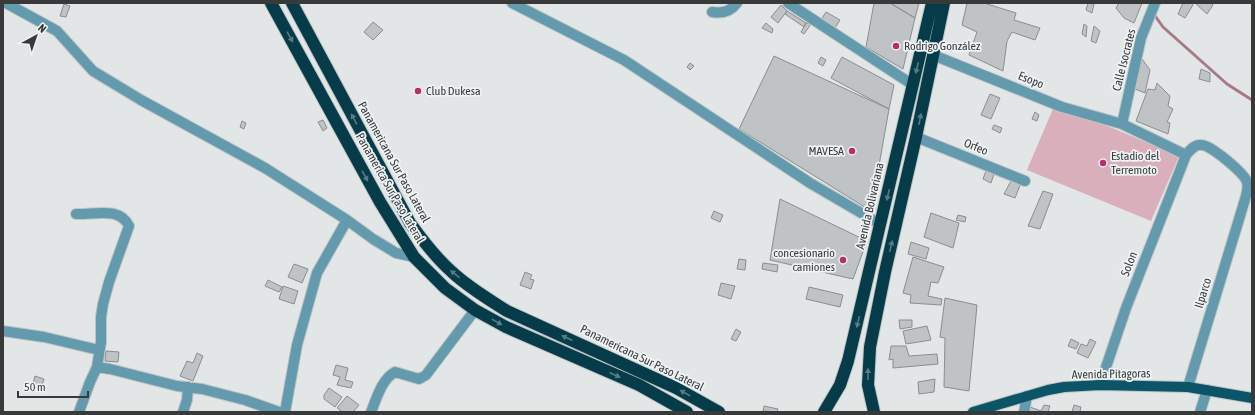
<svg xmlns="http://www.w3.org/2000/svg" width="1255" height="415" font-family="'Asap Condensed',sans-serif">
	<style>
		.green { fill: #d9afbb }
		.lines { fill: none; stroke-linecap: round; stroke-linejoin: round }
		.stream { stroke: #a77a88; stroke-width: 3 }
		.building { fill: #bfc3c5; stroke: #8a8e8f }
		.minor-casing { stroke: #c0c4c4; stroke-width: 12 }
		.major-casing { stroke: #c0c4c4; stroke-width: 12 }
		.highway-casing { stroke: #c0c4c4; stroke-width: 14 }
		.minor { stroke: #639aad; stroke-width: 10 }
		.major { stroke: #0c5568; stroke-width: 10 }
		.highway { stroke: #063b49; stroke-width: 12 }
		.oneway { fill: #587b85 }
		.poi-dot { fill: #b82e6a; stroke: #eff3f5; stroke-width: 1.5 }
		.labels { text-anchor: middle; stroke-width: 3.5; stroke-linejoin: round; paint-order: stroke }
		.poi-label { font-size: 12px; fill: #383a3a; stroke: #eff3f5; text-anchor: start }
		.street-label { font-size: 12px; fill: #383a3a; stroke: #eff3f5 }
	</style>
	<rect width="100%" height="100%" fill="#e2e6e7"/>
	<path class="green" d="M1055,104L1179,156L1151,221L1027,170Z"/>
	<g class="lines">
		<path class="stream" d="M1153,13L1163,27L1227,84L1252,100"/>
	</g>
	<path class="building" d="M874,3H890L915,18L903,69L866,47Z
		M890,3H919L915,18Z
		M967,3H984L1016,13L1014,20L1040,28L1035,40L1012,32L1007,41L1003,71L969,55L977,32L962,25Z
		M1088,3L1094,4L1092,13L1086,10Z
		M1119,3H1142L1134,23L1124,18L1116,8Z
		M1183,3H1191L1193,5L1185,18L1178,14Z
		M1195,3H1211L1213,5L1207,14Z
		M64,4L70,6L66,17L60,16Z
		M781,5L787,11L778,23L771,17Z
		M787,11L806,23L804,27L785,14Z
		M826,12L840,20L833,31L819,23Z
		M373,22L383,30L373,40L364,32Z
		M766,23L773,29L772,33L762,28Z
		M806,23L811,24L804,34L801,32Z
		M1084,24L1087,26L1086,37L1082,34Z
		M1094,26L1100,31L1096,43L1091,41Z
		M774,56L889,109L871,211L739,129Z
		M821,57L826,60L823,66L818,63Z
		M842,57L894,85L889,109L831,78Z
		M1142,59L1150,70L1145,93L1135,89Z
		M690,63L694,66L690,70L687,67Z
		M1201,69L1210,73V82L1199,79Z
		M1157,83L1170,96L1168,106L1173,109L1167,122L1170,123L1168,134L1136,121L1148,89L1155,90Z
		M990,94L1000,98L991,119L981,115Z
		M1035,112L1039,115L1037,121L1032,119Z
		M323,120L327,128L323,131L318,122Z
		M242,121L246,123L244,129L240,127Z
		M994,125L1002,128L1000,133L992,129Z
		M987,168L995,171L991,183L983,179Z
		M1012,179L1021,183L1015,198L1004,194Z
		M1043,191L1053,194L1040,229L1028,226Z
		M780,199L867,241L853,279L770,260Z
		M714,211L723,215L720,222L711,218Z
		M931,213L959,223L953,248L924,237Z
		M958,215L966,217L965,222L956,220Z
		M911,242L929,248L926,259L908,254Z
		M913,257L944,267L938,283L931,282L928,296L942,299L941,305L910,303L911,295L903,293Z
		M739,259L746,260L745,270L737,269Z
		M763,263L778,265L777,272L762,269Z
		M294,264L308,269L302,283L288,277Z
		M525,272L532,275L530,279L534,280L531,289L520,285Z
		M268,280L282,287L279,292L265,286Z
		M721,283L735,286L731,299L718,295Z
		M283,286L298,291L294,304L279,299Z
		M809,287L843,295L840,307L806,299Z
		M945,298L977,305L969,391L944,387L945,338L940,337Z
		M899,320H912V327L900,329Z
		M927,326L931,340L906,344L903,331Z
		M736,329L741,332L736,341L731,339Z
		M1071,339L1079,343L1076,349L1068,346Z
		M1090,339L1096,342L1088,358L1077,353L1081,344L1087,346Z
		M891,346H906L909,356L937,354L938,364L893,368V359L889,360Z
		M106,351L119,352L118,362L105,361Z
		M197,353L203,356L193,381L180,376L187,361L193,363Z
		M336,365L348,368L345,380L353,382L351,388L337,385L340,377L333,375Z
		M35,376L44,379L41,389L32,387Z
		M935,379L934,392L919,394L918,382Z
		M329,388L342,397L335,407L324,399V395Z
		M347,396L359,405L353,412H343L337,408Z
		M1044,405L1050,406L1048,412H1029L1030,407L1041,411Z
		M1074,405L1081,407L1080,412H1072Z
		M764,406L778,409L777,412L763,411Z"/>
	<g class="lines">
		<g class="minor-casing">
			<path id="minor" d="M6,3L57,31L93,71L141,100L265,168L347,220L373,239L396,253L414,257
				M512,3L624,60L810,183L880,224
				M788,3L913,85
				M712,12C723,14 731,11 737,3
				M933,55L1062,107L1122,124L1186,155
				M1122,124L1141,38L1155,3
				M916,137L1025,181
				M76,214C94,215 119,206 129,226L109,282L103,304L101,317V342L97,367L90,382L79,412
				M3,331L44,337L99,350
				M97,367L110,369L177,386L202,389L245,400L279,412
				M1100,385L1126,308L1186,155C1190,150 1195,144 1201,145C1211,145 1244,173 1247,182C1249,189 1245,199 1243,206L1188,387
				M183,412L187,400L188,387
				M285,412L297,345L317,273L347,220
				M371,412C377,398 381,380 395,372L419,379L426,375L475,310
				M1024,412L1027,396
				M1200,412L1207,390"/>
		</g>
		<g class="major-casing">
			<path id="major" d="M973,412L1048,390L1064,387L1100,385L1188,387L1252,398"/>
		</g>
		<g class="highway-casing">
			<path id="highway" d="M271,3L380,202L414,257L445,288L475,310L506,327L639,385L687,412
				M292,3L410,223C423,241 436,258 452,272C468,287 488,299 507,311L676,388L719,412
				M824,412L840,385L848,361L932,3
				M874,412L868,385L870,347L885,272L916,137L944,3"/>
		</g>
		<use href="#minor" class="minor"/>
		<use href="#major" class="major"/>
		<use href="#highway" class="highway"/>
	</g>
	<defs><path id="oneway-solid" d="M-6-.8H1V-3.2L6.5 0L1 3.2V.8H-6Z"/></defs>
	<g class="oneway">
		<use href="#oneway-solid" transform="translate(290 37) rotate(61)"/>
		<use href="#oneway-solid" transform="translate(917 68) rotate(103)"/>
		<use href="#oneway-solid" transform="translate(354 119) rotate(-118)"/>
		<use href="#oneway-solid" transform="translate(920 119) rotate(-79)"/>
		<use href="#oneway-solid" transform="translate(365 176) rotate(61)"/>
		<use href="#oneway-solid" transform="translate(888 195) rotate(103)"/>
		<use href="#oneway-solid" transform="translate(891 246) rotate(-77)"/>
		<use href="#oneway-solid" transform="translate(455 274) rotate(-141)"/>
		<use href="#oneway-solid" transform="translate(497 322) rotate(29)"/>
		<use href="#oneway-solid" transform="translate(858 322) rotate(103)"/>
		<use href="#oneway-solid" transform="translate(567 338) rotate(-155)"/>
		<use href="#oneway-solid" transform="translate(868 374) rotate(-90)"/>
		<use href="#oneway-solid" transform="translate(615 375) rotate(24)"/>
		<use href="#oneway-solid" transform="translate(685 393) rotate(-151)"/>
	</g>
	<g class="poi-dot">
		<circle cx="896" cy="46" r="4"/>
		<circle cx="418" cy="91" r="4"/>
		<circle cx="852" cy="151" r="4"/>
		<circle cx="1103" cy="163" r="4"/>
		<circle cx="843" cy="260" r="4"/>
	</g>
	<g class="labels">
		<g class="poi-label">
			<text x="904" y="50">Rodrigo González</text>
			<text x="426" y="95">Club Dukesa</text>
			<text x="844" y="155" text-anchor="end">MAVESA</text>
			<text x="1111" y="160">Estadio del<tspan x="1111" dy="14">Terremoto</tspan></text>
			<text x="835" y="257" text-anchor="end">concesionario<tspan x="835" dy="14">camiones</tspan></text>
		</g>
		<g class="street-label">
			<text transform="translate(1124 60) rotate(-76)" y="4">Calle Isocrates</text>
			<text transform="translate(1031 80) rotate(22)" y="4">Esopo</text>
			<text transform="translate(976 147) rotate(22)" y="4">Orfeo</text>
			<text transform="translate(394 162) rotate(61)" y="4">Panamericana Sur Paso Lateral</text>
			<text transform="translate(390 188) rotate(60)" y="4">Panamerica Sur Paso Lateral</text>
			<text transform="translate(870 206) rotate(-77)" y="4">Avenida Bolivariana</text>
			<text transform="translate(1129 264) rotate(-69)" y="4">Solon</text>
			<text transform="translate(1203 293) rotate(-73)" y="4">Ilparco</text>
			<text transform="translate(642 358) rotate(26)" y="4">Panamericana Sur Paso Lateral</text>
			<text transform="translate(1111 374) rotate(-1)" y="4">Avenida Pitagoras</text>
		</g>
	</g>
	<rect width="1255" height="415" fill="none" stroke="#383a3a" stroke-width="8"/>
	<g transform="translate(36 36) rotate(40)" stroke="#eff3f5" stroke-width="3" paint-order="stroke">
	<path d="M0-3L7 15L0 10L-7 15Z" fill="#383a3a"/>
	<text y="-6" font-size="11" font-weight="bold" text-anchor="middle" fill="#383a3a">N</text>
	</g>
	<path d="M18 391v6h70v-6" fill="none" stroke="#383a3a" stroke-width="2"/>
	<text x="24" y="391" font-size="12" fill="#383a3a" stroke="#eff3f5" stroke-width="3" paint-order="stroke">50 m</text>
</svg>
